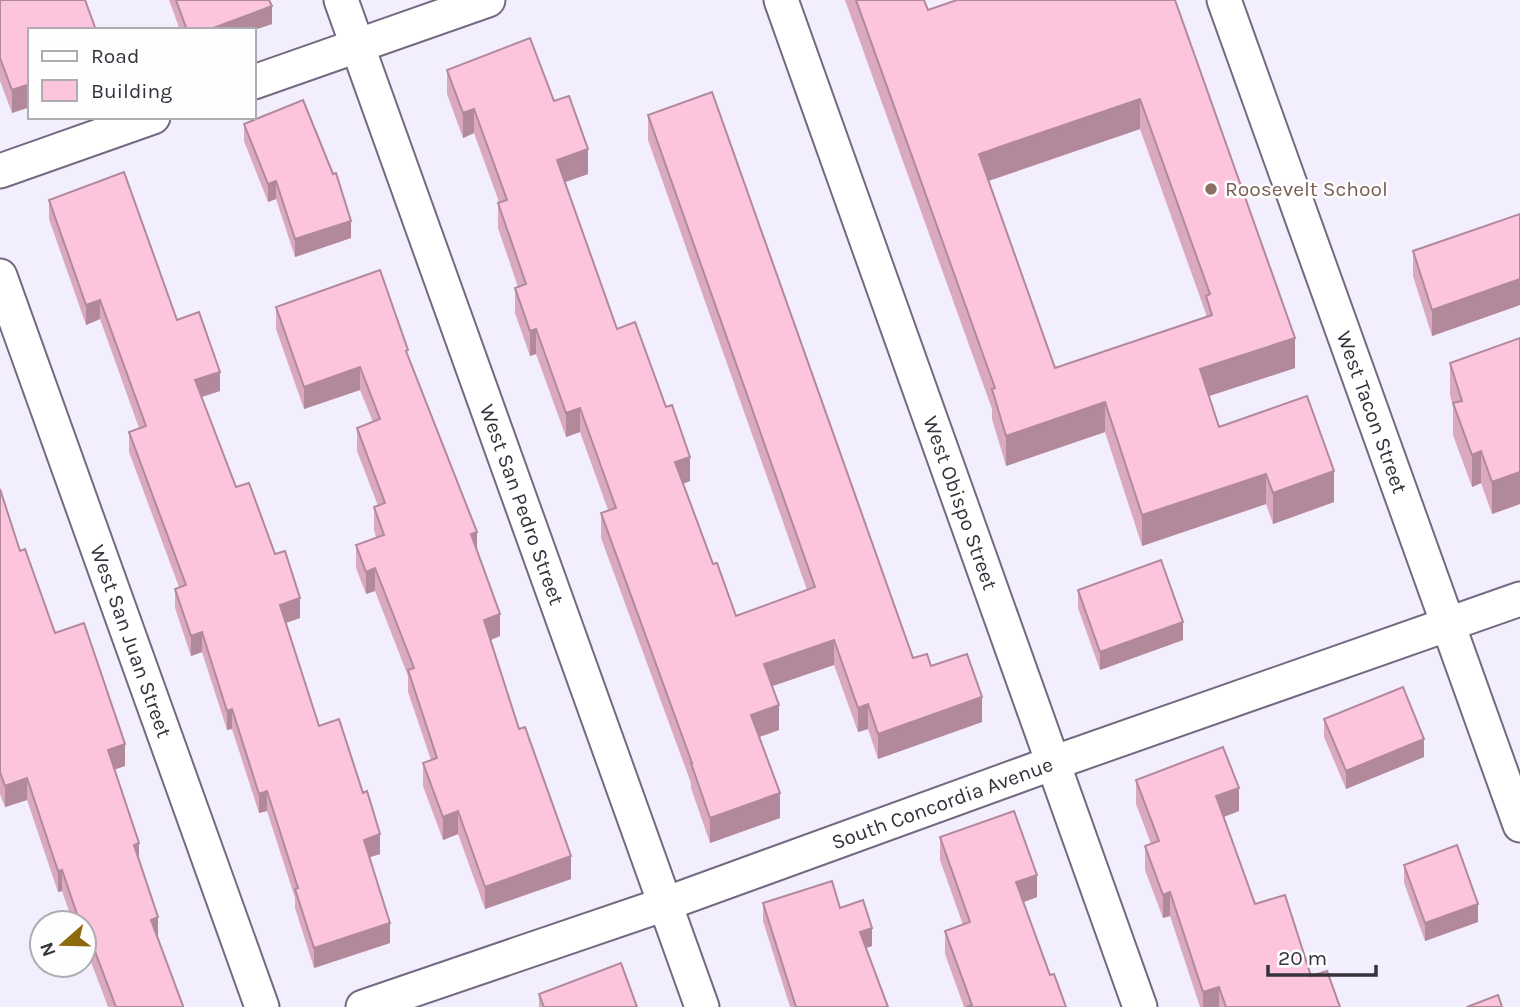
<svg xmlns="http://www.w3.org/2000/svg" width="1520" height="1007" font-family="Karla,sans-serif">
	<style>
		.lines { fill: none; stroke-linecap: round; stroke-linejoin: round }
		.minor-casing { stroke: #736a81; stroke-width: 37 }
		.minor { stroke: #fff; stroke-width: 33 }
		.wall { fill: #daa9bf; fill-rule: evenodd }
		.shaded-wall { fill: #b1899b }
		.building { fill: #fdc4de; stroke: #b1899b; stroke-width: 2; fill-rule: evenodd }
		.education-dot { fill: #8d6e63; stroke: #fefefe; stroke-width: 2.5 }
		.labels { text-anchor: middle; stroke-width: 5; stroke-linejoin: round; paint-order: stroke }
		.education-label { font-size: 21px; fill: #785e54; stroke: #fefefe; text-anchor: start }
		.street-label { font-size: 21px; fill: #35323c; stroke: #fefefe }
	</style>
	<rect width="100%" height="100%" fill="#f3eefe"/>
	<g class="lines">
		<g class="minor-casing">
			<g id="minor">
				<path id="s1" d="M341,0L702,1007"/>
				<path id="s2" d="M781,0L1140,1007"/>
				<path id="s3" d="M1224,0L1520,825"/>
				<path d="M254,82L488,0"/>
				<path d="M0,171L153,117"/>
				<path id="s4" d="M0,276L262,1007"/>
				<path id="s5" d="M363,1007L665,904L1053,763L1520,599"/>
			</g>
		</g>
		<use href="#minor" class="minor"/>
	</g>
	<path class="wall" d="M0,0L30,30V107L12,113L0,81Z
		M169,0H269L272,24L254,30H180Z
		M845,0H924L928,10L1175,0L1295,368L1209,396L1219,427L1334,502L1273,524L1266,504L1142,546L1105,432L1006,466L992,419V409ZM1140,129L1206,314V317L1055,368L989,181Z
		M447,70L554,101L588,174L565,182L617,329L690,481L683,484L713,564L736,616L807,590L648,140V115L913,658L931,666L982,722L878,759L868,729L858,732L834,665L772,686L779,730L759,737L780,818L710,843L691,788V783L601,538V513L608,510L580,432L566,437L536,354L530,356L515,313V288L518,287L498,228V203L499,202L474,133L463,138L447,94Z
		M244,124L351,238L295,257L276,199L268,202L244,141Z
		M49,200L177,320L220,391L202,397L236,487L275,554L300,618L285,623L319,726L380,854L369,857L390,943L314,968L295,908V898L267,811L259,813L232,729L227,730L202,652L191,656L175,608V589L179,587L129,452V432L139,428L100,319L86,325L49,219Z
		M1520,214V305L1432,336L1413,276V251Z
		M276,307L408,356L477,548L500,636L490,640L519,729L571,879L485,909L458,834L443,840L423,786V763L431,760L408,692V676L375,591L366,594L356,568V545L376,537L374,530V507L378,506L357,451V428L373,422L360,390L304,409L276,329Z
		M1520,338V504L1492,514L1481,483L1472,487L1453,435V406L1450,395V363Z
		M0,489L20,551L55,633L125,766L115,769L139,862L158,939L183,1007H108L91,962L87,963L84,955V923H73L62,891L58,892L27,800L5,807L0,794Z
		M1078,590L1183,640L1100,670L1078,608Z
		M1324,719L1424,757L1346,789L1324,737Z
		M1136,780L1239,811L1223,817L1255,904L1311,976L1340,1007H1200L1170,916L1163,918L1145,870V846L1151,844L1136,804Z
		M940,837L1037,897L1023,902L1050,975L1066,1007H964L945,954V931L963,925L940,860Z
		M1404,865L1478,922L1425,941L1404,883Z
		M763,903L840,908L872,946L866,948L888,1007H790L763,921Z
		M539,994L637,1007H539Z"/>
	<path class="shaded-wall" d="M272,6V24L254,30H208Z
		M30,84V107L12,113V90Z
		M1140,99V129L979,184V154Z
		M474,109V133L463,138V113Z
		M588,149V174L557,185V160Z
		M276,181V199L268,202V184Z
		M351,221V238L295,257V239Z
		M1520,279V305L1432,336V310Z
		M100,300V319L86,325V305Z
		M536,329V354L530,356V331Z
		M1295,338V368L1200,399V369Z
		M360,367V390L304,409V387Z
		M220,372V391L195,399V380Z
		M1105,402V432L1006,466V436Z
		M580,408V432L566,437V413Z
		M1481,451V483L1472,487V455Z
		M690,457V481L675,487V462Z
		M1334,471V502L1273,524V493Z
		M1520,472V504L1492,514V482Z
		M1266,474V504L1142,546V515Z
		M477,532V555L471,534Z
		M375,568V591L366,594V572Z
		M300,598V618L280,625V605Z
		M500,614V636L484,643V620Z
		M1183,622V640L1100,670V652Z
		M202,632V652L191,656V636Z
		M834,640V665L764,689V664Z
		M982,697V722L878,759V734Z
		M868,704V729L858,732V708Z
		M779,705V730L751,740V715Z
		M232,709V729L227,730V711Z
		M1424,739V757L1346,789V771Z
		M125,744V766L108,772V750Z
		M27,778V800L5,807V786Z
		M1239,788V811L1216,820V796Z
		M267,791V811L259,813V794Z
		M780,793V818L710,843V818Z
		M458,811V834L443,840V817Z
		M380,834V854L364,859V840Z
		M139,843V864L134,845Z
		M571,856V879L485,909V887Z
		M62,870V891L58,892V871Z
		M1037,875V897L1016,905V882Z
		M1170,892V916L1163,918V895Z
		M1478,904V922L1425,941V923Z
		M158,917V939L151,920Z
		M390,923V943L314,968V948Z
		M872,928V946L860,950V932Z
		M91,941V962L87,963V942Z
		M1219,987V1007H1203V992Z"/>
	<path class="building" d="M0,0H85L96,30H30V84L12,90L0,58Z
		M176,0H269L272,6L208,30H187Z
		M856,0H924L928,10L957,0H1175L1295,338L1200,369L1219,427L1307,396L1334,471L1273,493L1266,474L1142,515L1105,402L1006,436L992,389L995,388ZM1140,99L1210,294L1206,296L1212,315L1055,368L979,154Z
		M530,38L554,101L569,96L588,149L557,160L617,329L635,322L666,407L672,405L690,457L675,462L713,564L717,563L736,616L815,587L648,115L712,92L913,658L927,654L931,666L967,654L982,697L878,734L868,704L858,708L834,640L764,664L779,705L751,715L780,793L710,818L691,763H692L601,513L616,508L580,408L566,413L536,329L530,331L515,288L526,284L498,203L507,200L474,109L463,113L447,70Z
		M303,100L333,174L336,173L351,221L295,239L276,181L268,184L244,124Z
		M124,172L177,320L199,312L220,372L195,380L236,487L249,483L275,554L285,551L300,598L280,605L319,726L339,719L363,793L367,791L380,834L364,840L390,923L314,948L295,889L298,888L267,791L259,794L232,709L227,711L202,632L191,636L175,589L186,585L129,432L146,426L100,300L86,305L49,200Z
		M1520,214V279L1432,310L1413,251Z
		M380,270L408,350L406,351L477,532L471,534L500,614L484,620L519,729L525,727L571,856L485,887L458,811L443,817L423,763L437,758L408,670L414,668L375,568L366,572L356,545L384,535L374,507L385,503L357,428L380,419L360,367L304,387L276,307Z
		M1520,338V472L1492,482L1481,451L1472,455L1453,403L1462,401L1450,363Z
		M0,489L20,551L25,549L55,633L84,623L125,744L108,750L139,843L134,845L158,917L151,920L183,1006L182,1007H116L91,941L87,942L84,934V923H80L62,870L58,871L27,778L5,786L0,772Z
		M1161,560L1183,622L1100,652L1078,590Z
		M1403,687L1424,739L1346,771L1324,719Z
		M1223,747L1239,788L1216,796L1255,904L1285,895L1311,976L1327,971L1340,1007H1226L1219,987L1203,992L1170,892L1163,895L1145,846L1159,841L1136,780Z
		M1014,811L1037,875L1016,882L1050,975L1054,974L1066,1007H966L972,1005L945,931L970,922L940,837Z
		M1457,845L1478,904L1425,923L1404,865Z
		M832,881L840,908L863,900L872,928L860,932L888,1007H796L763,903Z
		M621,963L637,1007H544L539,994Z
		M1498,995L1502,1007H1467Z"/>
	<circle class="education-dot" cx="1211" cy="189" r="7"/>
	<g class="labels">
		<g class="education-label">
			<text x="1225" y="196">Roosevelt School</text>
		</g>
		<g class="street-label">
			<text dy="7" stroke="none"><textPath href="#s3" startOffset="438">West Tacon Street</textPath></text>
			<text dy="7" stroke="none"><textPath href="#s2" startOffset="534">West Obispo Street</textPath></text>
			<text dy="7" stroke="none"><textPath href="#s1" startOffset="536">West San Pedro Street</textPath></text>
			<text dy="7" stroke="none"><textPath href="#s4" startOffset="388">West San Juan Street</textPath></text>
			<text dy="7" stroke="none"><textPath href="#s5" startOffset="614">South Concordia Avenue</textPath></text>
		</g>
	</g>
	<rect x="28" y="28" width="228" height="91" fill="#fefefe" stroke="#aeacb0" stroke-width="2"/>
	<rect x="42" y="51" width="35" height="10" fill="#ffffff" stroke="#aeacb0" stroke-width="2"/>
	<text x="91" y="63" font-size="21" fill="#35323c">Road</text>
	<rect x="42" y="80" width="35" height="21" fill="#fdc4de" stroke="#aeacb0" stroke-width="2"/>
	<text x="91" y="98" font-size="21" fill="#35323c">Building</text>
	<g transform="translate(63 944) rotate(250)"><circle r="33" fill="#fefefe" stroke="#aeacb0" stroke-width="2"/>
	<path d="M0-5L12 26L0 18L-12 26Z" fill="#8e6a0e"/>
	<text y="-10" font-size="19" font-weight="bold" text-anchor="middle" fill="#35323c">N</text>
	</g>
	<path d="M1268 965v10h108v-10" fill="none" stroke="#35323c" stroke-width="3.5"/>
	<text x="1278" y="965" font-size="21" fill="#35323c" stroke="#fefefe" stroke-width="5" paint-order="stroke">20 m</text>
</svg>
